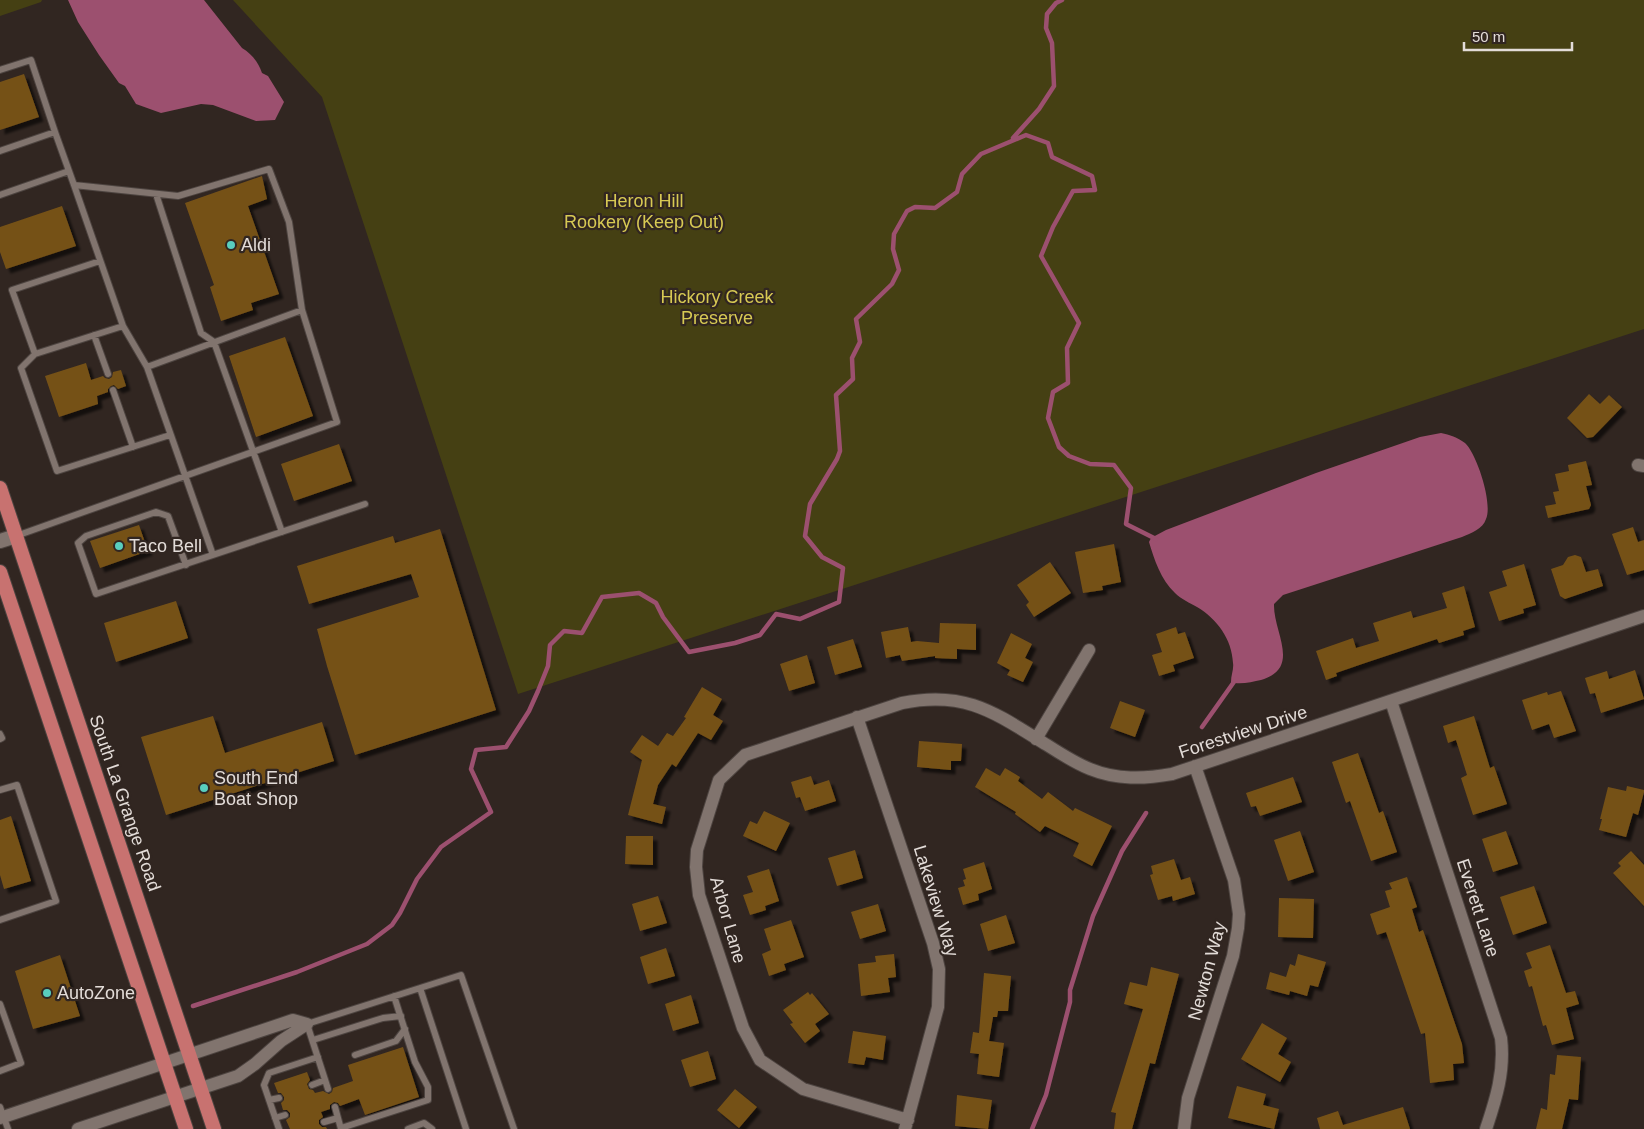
<svg xmlns="http://www.w3.org/2000/svg" width="1644" height="1129" font-family="Helvetica,sans-serif">
	<style>
		.green { fill: #454013 }
		.water { fill: #9c506f }
		.lines { fill: none; stroke-linecap: round; stroke-linejoin: round }
		.stream { stroke: #9c506f; stroke-width: 4.5 }
		.building { fill: #755117; filter: url(#shadow) }
		.service-casing { stroke: #4d4440; stroke-width: 8 }
		.minor-casing { stroke: #4d4440; stroke-width: 14 }
		.tertiary-casing { stroke: #4d4440; stroke-width: 16 }
		.primary-casing { stroke: #4d4440; stroke-width: 16 }
		.service { stroke: #81746e; stroke-width: 6 }
		.minor { stroke: #81746e; stroke-width: 12 }
		.tertiary { stroke: #81746e; stroke-width: 14 }
		.primary { stroke: #c87270; stroke-width: 14 }
		.poi-dot { fill: #59cebe; stroke: #312621; stroke-width: 2 }
		.labels { text-anchor: middle; stroke-width: 4.5; stroke-linejoin: round; paint-order: stroke }
		.park-label { font-size: 18px; fill: #d7c953; stroke: #312621 }
		.poi-label { font-size: 18px; fill: #e3dcd8; stroke: #312621; text-anchor: start }
		.street-label { font-size: 18px; fill: #e3dcd8; stroke: #312621 }
	</style>
	<defs>
		<filter id="shadow"><feDropShadow dx="4.5" dy="4.5" stdDeviation="1" flood-color="#0009"/></filter>
	</defs>
	<rect width="100%" height="100%" fill="#312621"/>
	<path class="green" d="M0,0H42L41,2L0,16Z
		M233,0H1644V329L518,694L322,97Z"/>
	<path class="water" d="M68,0H204L242,48C252,54 258,62 262,73L268,76L284,102L275,120L256,121L213,105L201,104L161,113L136,104L125,86L119,83L99,55L78,22Z
		M1441,433C1450,435 1457,437 1465,443C1477,454 1493,504 1486,519C1483,529 1471,533 1462,537L1283,595L1274,604C1273,632 1302,668 1261,680C1252,682 1239,685 1231,682C1231,675 1234,669 1233,663C1232,639 1217,619 1197,607C1190,603 1181,599 1175,593C1161,580 1154,559 1149,542L1151,538L1166,530L1316,473L1420,437Z"/>
	<g class="lines">
		<path class="stream" d="M1013,138L1039,109L1054,86L1052,43L1046,28L1047,14L1056,3L1062,0
			M1202,727L1236,679
			M193,1006L297,972L367,944L392,925L400,913L417,879L441,847L491,812L471,769L476,750L506,747L529,711L538,691L548,666L550,645L564,631L582,633L602,597L639,593L656,603L663,617L689,652L735,643L760,635L776,614L800,619L839,602L843,568L822,557L805,536L810,504L837,459L840,451L836,395L853,379L852,358L860,342L856,319L892,284L899,270L893,249L894,234L907,211L915,207L935,208L957,192L962,174L981,154L1026,135L1048,143L1052,157L1092,176L1095,190L1073,191L1053,227L1041,256L1079,323L1067,348L1068,383L1053,392L1048,418L1059,447L1069,456L1090,464L1114,465L1131,488L1126,524L1156,539
			M1032,1129L1046,1095L1070,1002V990L1093,916L1122,851L1146,813"/>
	</g>
	<path class="building" d="M24,74L39,117L0,130V82Z
		M262,176L267,199L248,206L279,294L251,303L253,310L221,321L210,287L214,285L185,203Z
		M62,206L76,246L6,269L0,252V227Z
		M285,337L313,416L256,437L229,356Z
		M86,363L91,380L103,376L105,378L109,379L112,377L113,372L121,370L126,386L118,389L114,385L111,386L108,389V392L97,396L98,404L59,417L45,376Z
		M1589,394L1600,404L1609,395L1622,407L1593,437L1587,438L1567,418Z
		M339,444L352,481L294,501L281,464Z
		M1586,461L1592,485L1586,486L1591,505L1589,509L1548,518L1545,506L1556,504L1553,492L1559,491L1555,474L1569,471L1568,465Z
		M139,525L148,551L100,568L90,541Z
		M1633,527L1638,542L1644,540V570L1627,575L1612,534Z
		M440,529L496,710L355,755L327,666L317,629L419,597L411,574L309,604L297,566L393,536L395,543Z
		M1114,544L1121,582L1102,586L1103,590L1083,593L1075,552Z
		M1575,555L1581,557L1586,572L1598,569L1603,586L1565,599L1560,596L1551,569L1563,565L1568,557Z
		M1050,562L1071,593L1034,617L1026,605L1029,602L1017,585Z
		M1524,564L1536,605L1523,609L1524,613L1499,621L1489,592L1507,586L1502,571Z
		M1464,586L1475,627L1463,631L1464,635L1439,643L1437,639L1365,663L1336,673L1337,676L1326,680L1316,651L1353,638L1356,648L1379,641L1373,623L1411,611L1413,618L1447,608L1442,593Z
		M176,601L188,638L116,662L104,623Z
		M940,623L976,624V650L957,649V659L935,658V656L902,661L900,655L886,658L881,632L908,627L911,642L917,641L939,643Z
		M1176,627L1178,634L1185,632L1194,658L1173,665L1175,671L1159,676L1152,655L1162,652L1156,634Z
		M1011,633L1032,644L1025,658L1033,662L1023,682L1007,675L1010,670L997,663Z
		M853,639L862,667L835,675L827,647Z
		M807,655L815,683L789,691L780,664Z
		M1635,670L1644,699L1601,713L1595,693L1590,694L1585,678L1607,671L1609,679Z
		M702,687L722,699L713,715L723,721L711,740L698,733L676,767L672,764L658,785L653,804L666,807L662,824L628,815L642,760L630,752L642,735L658,746L667,733L673,736L686,718L684,717Z
		M1561,691L1576,731L1554,738L1549,724L1532,730L1522,700L1547,692L1548,695Z
		M1120,701L1145,710L1135,737L1110,728Z
		M213,716L225,753L322,722L334,761L166,815L141,737Z
		M1474,716L1490,768L1494,766L1507,804L1473,815L1461,778L1467,775L1456,740L1448,743L1443,726Z
		M919,741L962,744L961,761H951V770L917,767Z
		M1358,753L1379,813L1383,811L1397,852L1371,861L1350,801L1346,803L1332,762Z
		M986,768L1000,776L1005,768L1020,777L1018,781L1042,799L1048,792L1073,811L1075,808L1112,826L1092,866L1073,856L1079,843L1045,826L1040,832L1015,814L1016,812L975,787Z
		M811,776L814,785L829,780L836,801L805,811L800,797L796,798L791,782Z
		M1293,777L1302,802L1260,816L1256,806L1251,807L1246,793Z
		M1627,786L1644,790V792L1638,815L1633,813L1626,837L1599,830L1602,819H1600L1608,787L1626,791Z
		M764,811L790,823L776,851L743,836L750,821L757,824Z
		M11,816L31,881L4,889L0,875V820Z
		M1300,831L1314,872L1288,881L1274,840Z
		M1506,831L1518,864L1493,872L1482,839Z
		M626,836H653V865L625,864Z
		M855,850L863,878L837,886L828,858Z
		M1631,851L1644,865V906L1613,873L1621,866L1618,863Z
		M1174,859L1181,880L1190,877L1195,894L1173,901L1172,896L1158,900L1150,875L1153,874L1151,866Z
		M984,862L992,889L978,894L979,900L963,905L958,888L965,886L963,880L966,879L963,869Z
		M769,869L779,901L765,906L766,910L750,915L743,895L753,892L747,876Z
		M1407,877L1417,907L1412,909L1419,932L1423,930L1462,1044L1464,1063L1453,1064L1454,1080L1430,1083L1425,1033L1421,1034L1386,932L1377,935L1370,914L1390,907L1385,891L1392,889L1389,883Z
		M1534,886L1547,923L1513,935L1500,897Z
		M658,896L667,923L640,931L632,904Z
		M1279,898L1314,899L1313,938L1278,937Z
		M878,904L886,931L860,939L851,912Z
		M1006,915L1015,943L988,951L980,924Z
		M791,920L804,957L784,964L786,970L769,976L762,954L771,950L764,929Z
		M1550,945L1566,993L1575,991L1579,1004L1566,1008L1574,1039L1552,1045L1546,1025L1543,1026L1532,986L1529,987L1524,971L1532,968L1526,953Z
		M666,948L675,976L648,984L640,957Z
		M894,954L896,977L888,978L890,992L861,996L858,964L876,962L875,956Z
		M1298,954L1326,962L1318,987L1310,985L1307,996L1290,991L1289,995L1266,989L1270,972L1286,977L1290,964L1295,966Z
		M60,955L80,1016L33,1029L15,971Z
		M1151,967L1179,974L1155,1064L1150,1063L1132,1129H1114L1116,1113L1111,1112L1143,1009L1124,1004L1130,982L1147,986Z
		M984,973L1011,976L1008,1011H998L997,1017H993L989,1041L1004,1043L999,1077L977,1074L979,1054L970,1053L973,1032L979,1033Z
		M808,992L810,995L812,993L829,1014L815,1024L820,1031L805,1043L790,1024L793,1023L783,1010Z
		M691,995L699,1023L673,1031L665,1004Z
		M1262,1023L1287,1038L1278,1054L1291,1062L1280,1082L1241,1059Z
		M853,1031L886,1036L883,1060L866,1057L864,1065L848,1063Z
		M403,1047L419,1097L365,1115L359,1099L340,1106L338,1103L334,1102L330,1105V1109L321,1112L323,1117L319,1120V1124L322,1127H326L327,1129H290L286,1120L290,1117V1113L287,1110H283L281,1103L284,1100V1097L281,1093H278L274,1083L307,1072L310,1080L307,1084L309,1089L313,1090L315,1093L323,1091L329,1094L332,1092L333,1088L353,1081L348,1065Z
		M708,1051L716,1079L690,1087L681,1060Z
		M1557,1055L1581,1057L1578,1100L1569,1099L1562,1129H1536L1541,1108L1547,1110L1550,1074L1555,1075Z
		M1237,1086L1266,1094L1263,1105L1279,1109L1274,1129L1228,1118Z
		M735,1089L757,1107L739,1128L717,1110Z
		M957,1095L992,1100L988,1129L955,1126Z
		M1403,1107L1410,1129H1320L1317,1118L1338,1111L1343,1125Z"/>
	<g class="lines">
		<g class="service-casing">
			<path id="service" d="M0,70L31,60L55,132
				M0,151L55,132L69,171
				M74,185L123,326L147,367L213,555
				M156,194L201,333L214,342L282,532
				M0,195L69,171L74,185L178,196L269,169L289,222L302,310L337,422L16,536
				M123,326L35,354L21,368L57,471L170,435
				M94,335L108,374
				M35,354L12,290L100,261
				M147,367L302,310
				M113,390L133,447
				M186,565L168,516L156,512L86,536L78,543L96,594C185,565 275,534 365,504
				M0,734L2,738L0,739
				M0,790L17,785L56,901L0,920
				M420,988L466,1129
				M0,1004L21,1063L0,1071
				M313,1040L383,1018L401,1016
				M355,1055L396,1041L405,1029
				M312,1085L325,1080
				M328,1089L307,1024L461,975L514,1129
				M269,1100L279,1098
				M0,1107L8,1129
				M335,1107L341,1129
				M275,1118L285,1115
				M324,1122L338,1118
				M341,1128L428,1100V1087L415,1062L394,996
				M279,1129L264,1085L269,1073L318,1057
				M408,1129L424,1123L432,1129"/>
		</g>
		<g class="minor-casing">
			<path id="minor" d="M1638,465L1644,466
				M1391,701L1501,1038C1505,1071 1496,1099 1486,1129
				M857,717L933,943L939,969L938,1007L905,1129
				M1036,739L1089,650
				M0,1118L293,1020L307,1024
				M908,1120L803,1089L760,1060L743,1028L699,895L696,867L697,850L719,780L745,755L902,703C966,690 995,713 1047,745C1061,754 1075,763 1090,769C1117,780 1144,779 1172,774L1644,616
				M78,1129L238,1076L255,1064L281,1041L307,1024
				M1184,1129L1188,1098L1233,956L1238,928L1239,914L1234,880L1195,766"/>
		</g>
		<g class="tertiary-casing">
			<path id="tertiary" d="M0,541L16,536"/>
		</g>
		<g class="primary-casing">
			<path id="primary" d="M0,488L214,1129
				M0,572L186,1129"/>
		</g>
		<use href="#service" class="service"/>
		<use href="#minor" class="minor"/>
		<use href="#tertiary" class="tertiary"/>
		<use href="#primary" class="primary"/>
	</g>
	<g class="poi-dot">
		<circle cx="231" cy="245" r="5"/>
		<circle cx="119" cy="546" r="5"/>
		<circle cx="204" cy="788" r="5"/>
		<circle cx="47" cy="993" r="5"/>
	</g>
	<g class="labels">
		<g class="park-label">
			<text x="644" y="207">Heron Hill<tspan x="644" dy="21">Rookery (Keep Out)</tspan></text>
			<text x="717" y="303">Hickory Creek<tspan x="717" dy="21">Preserve</tspan></text>
		</g>
		<g class="poi-label">
			<text x="241" y="251">Aldi</text>
			<text x="129" y="552">Taco Bell</text>
			<text x="214" y="784">South End<tspan x="214" dy="21">Boat Shop</tspan></text>
			<text x="57" y="999">AutoZone</text>
		</g>
		<g class="street-label">
			<text transform="translate(1243 732) rotate(-18)" y="6">Forestview Drive</text>
			<text transform="translate(125 803) rotate(71)" y="6">South La Grange Road</text>
			<text transform="translate(936 901) rotate(73)" y="6">Lakeview Way</text>
			<text transform="translate(1478 908) rotate(72)" y="6">Everett Lane</text>
			<text transform="translate(728 920) rotate(74)" y="6">Arbor Lane</text>
			<text transform="translate(1207 971) rotate(-75)" y="6">Newton Way</text>
		</g>
	</g>
	<path d="M1464 42v8h108v-8" fill="none" stroke="#e3dcd8" stroke-width="2.5"/>
	<text x="1472" y="42" font-size="15" fill="#e3dcd8" stroke="#312621" stroke-width="4" paint-order="stroke">50 m</text>
</svg>
